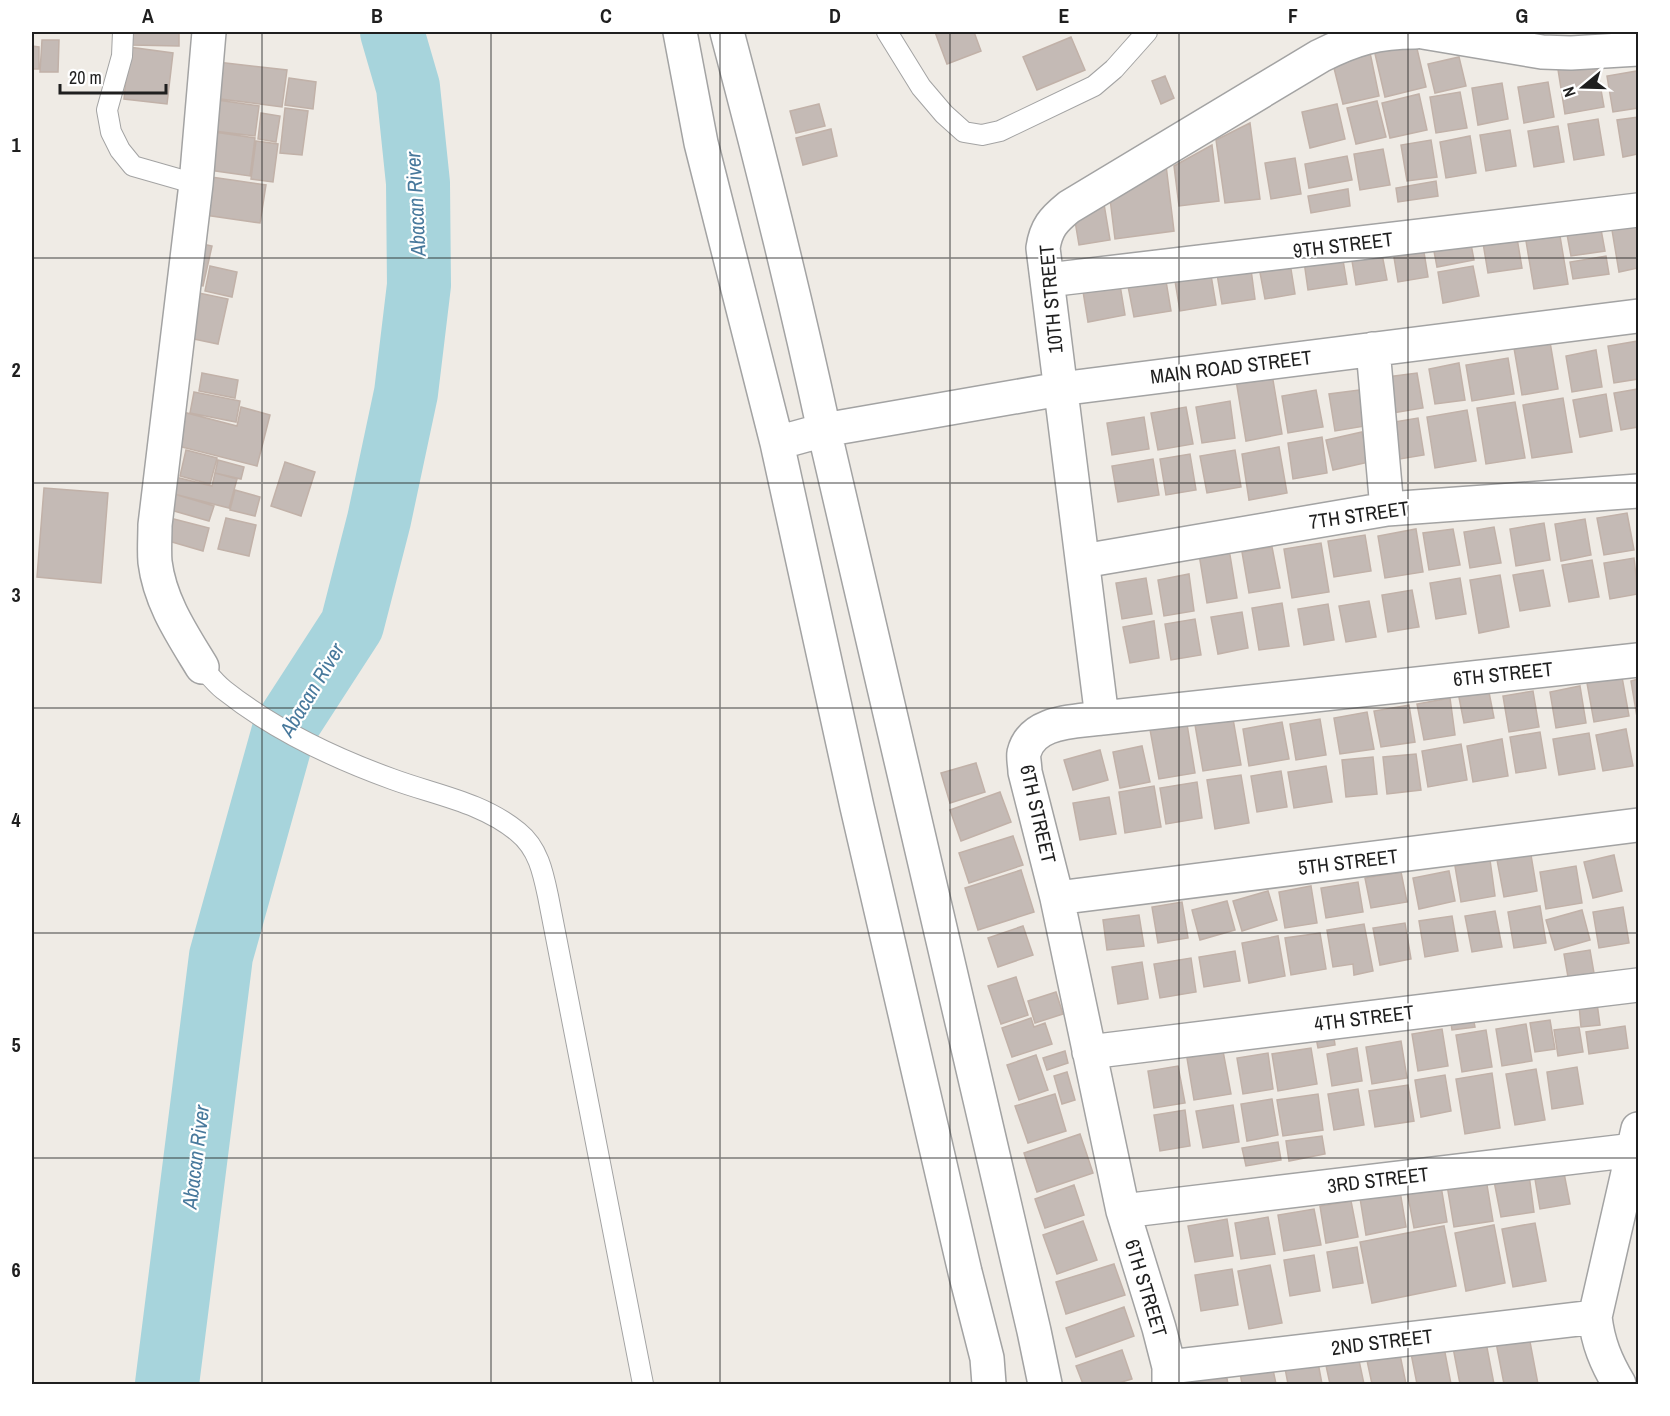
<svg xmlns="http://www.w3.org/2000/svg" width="1670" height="1416" font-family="'Archivo Narrow',sans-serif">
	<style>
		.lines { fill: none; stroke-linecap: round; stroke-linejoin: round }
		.river { stroke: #a7d4dc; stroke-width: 64 }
		.building { fill: #c4bab5; stroke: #c1b1a8; stroke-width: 1.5 }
		.service-casing { stroke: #a3a3a3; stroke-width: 22 }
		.minor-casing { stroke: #a3a3a3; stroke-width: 36 }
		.service { stroke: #fff; stroke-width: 20 }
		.minor { stroke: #fff; stroke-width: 33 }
		.grid { fill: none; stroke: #1f1f1f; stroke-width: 1.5; stroke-opacity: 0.55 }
		.labels { text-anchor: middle; stroke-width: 4.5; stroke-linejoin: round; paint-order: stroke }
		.street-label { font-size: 20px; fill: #1f1f1f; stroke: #fff }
		.water-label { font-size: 21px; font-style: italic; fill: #48799c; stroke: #fff }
		.neatline { fill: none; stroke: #1f1f1f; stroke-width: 2 }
		.grid-label { font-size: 20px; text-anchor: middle; font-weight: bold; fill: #1f1f1f }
	</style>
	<rect width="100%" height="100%" fill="#efebe5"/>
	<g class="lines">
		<path class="river" d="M167,1384L221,956L284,730L352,625L379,520L406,393L419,285L418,183L408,87L392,32"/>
	</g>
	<path class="building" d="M131,32H179V46L131,45Z
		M935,32H974L981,51L947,64Z
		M1414,36L1426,87L1385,97L1373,45Z
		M1071,37L1085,70L1037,90L1023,57Z
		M42,40H59L58,72H40Z
		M1368,43L1379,96L1343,104L1330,52Z
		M32,46L39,47V69H32Z
		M129,47L173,53L167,104L124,99Z
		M1595,56L1604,107L1565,114L1557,63Z
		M1459,57L1466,86L1435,93L1428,64Z
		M217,62L287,70L282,107L213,98Z
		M1637,71L1638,108L1613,112L1607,76Z
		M1165,76L1174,98L1161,104L1152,81Z
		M289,78L316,82L313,109L285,105Z
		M1548,82L1554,117L1524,123L1518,87Z
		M1502,83L1508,119L1478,125L1472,88Z
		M1460,92L1467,128L1436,133L1430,97Z
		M1419,94L1427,130L1390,138L1382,103Z
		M217,100L259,106L255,136L214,131Z
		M1377,101L1386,137L1356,144L1347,108Z
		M819,104L825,126L796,133L790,111Z
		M1337,104L1345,139L1310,148L1302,112Z
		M285,108L308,111L302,155L280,153Z
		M261,113L280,116L276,142L258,139Z
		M1638,117V154L1623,157L1617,120Z
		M1598,119L1604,155L1574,160L1568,124Z
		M1250,123L1260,199L1225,203L1216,140Z
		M1558,126L1564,162L1534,167L1528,131Z
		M831,129L837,156L803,165L796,138Z
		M1510,130L1516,166L1486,171L1480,135Z
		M214,132L255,138L250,176L209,170Z
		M1470,136L1476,173L1446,178L1440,142Z
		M1431,140L1437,177L1407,181L1401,145Z
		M256,141L278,144L273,182L251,179Z
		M1212,145L1219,201L1179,206L1174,166Z
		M1383,149L1390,185L1360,190L1354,154Z
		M1347,156L1352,180L1309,188L1305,164Z
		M1295,158L1301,194L1271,199L1265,163Z
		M1166,165L1174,231L1115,239L1110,199Z
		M211,177L266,185L260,223L205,215Z
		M1436,181L1438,196L1398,202L1396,188Z
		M1348,189L1350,206L1311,213L1308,196Z
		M1104,204L1110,240L1079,245L1073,209Z
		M1638,219V268L1619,272L1611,224Z
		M1600,224L1605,251L1571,256L1566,229Z
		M1559,230L1568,284L1534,289L1525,235Z
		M1516,232L1522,268L1488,273L1482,237Z
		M1470,239L1474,260L1437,267L1433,246Z
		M1422,240L1428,277L1398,282L1392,245Z
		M198,243L212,246L203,286L190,284Z
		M1380,244L1387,280L1356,285L1350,249Z
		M1341,248L1347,284L1308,290L1303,254Z
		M1606,256L1609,274L1573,279L1570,262Z
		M1289,257L1295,294L1265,299L1258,262Z
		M1250,262L1255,299L1222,304L1216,268Z
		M210,266L237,272L232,297L205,291Z
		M1473,266L1479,296L1443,303L1438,272Z
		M1210,269L1216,305L1180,311L1174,275Z
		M1165,275L1171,311L1134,317L1127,281Z
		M1119,279L1125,315L1088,322L1082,285Z
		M194,292L228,299L218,344L184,337Z
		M1638,341V379L1614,383L1608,346Z
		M1550,342L1558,389L1522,395L1514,348Z
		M1596,350L1602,387L1572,392L1566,356Z
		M1508,358L1514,394L1472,401L1466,365Z
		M1459,363L1465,400L1435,404L1429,369Z
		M202,373L238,380L235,398L199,391Z
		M1417,373L1423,408L1393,413L1387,377Z
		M1272,374L1282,434L1246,441L1236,380Z
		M1638,389V427L1621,430L1614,393Z
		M1316,390L1323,427L1288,433L1282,396Z
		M1359,390L1365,426L1335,431L1329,394Z
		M194,392L240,401L236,422L190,413Z
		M1606,394L1612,431L1580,437L1573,400Z
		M1563,398L1572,452L1532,458L1523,405Z
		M1230,401L1235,438L1202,443L1196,407Z
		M1515,402L1525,458L1486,464L1477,408Z
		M241,407L270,415L257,466L170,444L179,411L237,426Z
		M1186,407L1193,444L1158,450L1151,413Z
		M1467,410L1476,461L1435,468L1427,417Z
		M1144,417L1149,449L1112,455L1107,423Z
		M1418,418L1424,455L1388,461L1382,424Z
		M1362,432L1369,462L1333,470L1326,440Z
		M1322,437L1327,473L1293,479L1288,443Z
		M1279,447L1287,493L1249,500L1242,454Z
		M186,450L217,458L210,484L180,476Z
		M1235,450L1241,487L1207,493L1200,456Z
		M1190,454L1196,490L1166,495L1160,459Z
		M1153,459L1159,495L1118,502L1112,466Z
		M218,460L244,467L241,479L215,473Z
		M285,462L315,472L301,516L271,506Z
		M215,473L237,479L229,508L170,493L175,477L212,486Z
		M44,488L108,493L101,583L37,577Z
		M235,490L260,497L255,516L230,510Z
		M171,493L214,506L209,521L167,509Z
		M1627,513L1634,550L1604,555L1597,518Z
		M170,518L209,528L203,551L165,540Z
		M226,518L256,525L249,556L218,549Z
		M1585,519L1591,555L1561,561L1555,524Z
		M1544,523L1550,560L1516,566L1510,529Z
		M1494,527L1501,563L1470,568L1464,532Z
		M1416,529L1423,572L1385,578L1378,536Z
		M1453,529L1460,565L1429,570L1423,533Z
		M1365,535L1371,571L1334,577L1328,541Z
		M1321,543L1329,592L1292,598L1284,549Z
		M1272,547L1280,588L1249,593L1242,552Z
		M1229,549L1237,598L1207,603L1199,554Z
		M1634,558L1638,594L1610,599L1604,563Z
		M1592,560L1599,597L1569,602L1562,565Z
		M1543,570L1550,606L1520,611L1513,575Z
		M1189,574L1194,611L1164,616L1158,580Z
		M1500,575L1509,627L1479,633L1470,580Z
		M1146,578L1152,614L1122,619L1116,583Z
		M1460,578L1466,614L1436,619L1430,583Z
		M1412,590L1419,627L1388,632L1382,595Z
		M1369,601L1376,637L1346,642L1339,606Z
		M1282,603L1289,646L1259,650L1252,608Z
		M1328,604L1334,640L1304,645L1298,609Z
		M1242,612L1248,648L1218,654L1211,617Z
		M1195,619L1201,655L1171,660L1165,624Z
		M1154,621L1159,658L1130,663L1123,627Z
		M1620,666L1629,716L1594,722L1585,672Z
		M1638,679V717H1637L1631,681Z
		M1487,682L1494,718L1464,723L1457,687Z
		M1580,686L1586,723L1556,728L1550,692Z
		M1533,691L1539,727L1509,732L1503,696Z
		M1450,698L1455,735L1424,740L1417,704Z
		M1409,705L1415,742L1381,747L1374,711Z
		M1367,712L1374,749L1340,754L1334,718Z
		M1232,713L1241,765L1203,771L1194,719Z
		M1186,718L1195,773L1159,779L1149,724Z
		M1320,719L1326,755L1296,760L1290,724Z
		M1282,722L1289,759L1249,766L1243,729Z
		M1626,729L1633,766L1603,771L1596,735Z
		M1540,732L1546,768L1516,773L1510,737Z
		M1589,733L1595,769L1559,775L1553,739Z
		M1502,739L1508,776L1473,782L1467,746Z
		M1461,744L1467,780L1428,787L1422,751Z
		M1142,746L1150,782L1120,788L1113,752Z
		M1100,750L1108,780L1073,790L1064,760Z
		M1416,754L1421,790L1387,794L1383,757Z
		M1373,757L1377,794L1346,797L1342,760Z
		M976,763L985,792L950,803L941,773Z
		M1326,766L1332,802L1294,808L1288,772Z
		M1281,771L1287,807L1257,812L1251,776Z
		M1241,775L1249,823L1215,829L1207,780Z
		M1197,782L1202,818L1166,824L1160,788Z
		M1154,786L1161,827L1125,833L1119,792Z
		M1000,792L1011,822L961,841L950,810Z
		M1109,797L1116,834L1080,840L1073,803Z
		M1013,836L1023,865L969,883L959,853Z
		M1531,855L1537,891L1504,897L1497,860Z
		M1614,855L1622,891L1593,898L1584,862Z
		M1490,860L1495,896L1461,902L1455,866Z
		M1576,866L1582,903L1546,909L1540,872Z
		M1021,870L1034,912L978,930L965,888Z
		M1449,871L1455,901L1419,909L1413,878Z
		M1401,872L1407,902L1371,908L1365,878Z
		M1358,882L1363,912L1326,918L1321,888Z
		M1311,886L1317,923L1285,928L1279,892Z
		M1268,891L1277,920L1242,931L1233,901Z
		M1227,901L1235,930L1200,940L1192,910Z
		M1182,902L1188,938L1158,943L1152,907Z
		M1540,906L1546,943L1514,948L1508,912Z
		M1623,907L1629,943L1599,948L1593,912Z
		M1582,910L1590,940L1555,950L1546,920Z
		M1495,911L1502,947L1472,952L1465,916Z
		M1139,915L1144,946L1107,950L1103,920Z
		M1452,916L1458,951L1425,957L1419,921Z
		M1405,923L1411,959L1380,965L1373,928Z
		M1364,924L1373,971L1354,975L1353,964L1333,967L1327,930Z
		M1023,926L1033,955L998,967L988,938Z
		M1320,933L1326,969L1291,975L1285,938Z
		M1278,936L1285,976L1249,983L1242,943Z
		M1590,950L1594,973L1568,977L1564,954Z
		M1235,951L1240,981L1204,987L1199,957Z
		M1191,958L1196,992L1160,998L1154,964Z
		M1142,962L1148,999L1118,1004L1112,967Z
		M1016,977L1028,1015L1001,1024L988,986Z
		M1056,992L1063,1014L1035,1023L1028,1001Z
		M1597,1003L1600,1025L1581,1027L1579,1005Z
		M1471,1007L1475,1027L1452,1030L1449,1010Z
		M1031,1018L1034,1027L1045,1023L1052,1044L1012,1057L1002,1028Z
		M1550,1020L1555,1049L1535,1052L1530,1023Z
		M1332,1024L1335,1045L1318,1048L1314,1027Z
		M1526,1024L1532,1061L1502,1066L1496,1029Z
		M1625,1026L1628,1048L1589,1054L1586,1032Z
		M1579,1027L1583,1052L1558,1056L1554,1030Z
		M1442,1029L1448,1066L1418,1071L1412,1034Z
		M1486,1030L1492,1067L1462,1072L1456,1035Z
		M1401,1041L1407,1078L1372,1084L1366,1047Z
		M1311,1048L1317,1084L1278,1091L1272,1054Z
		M1357,1048L1362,1081L1332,1086L1327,1054Z
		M1065,1051L1068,1063L1047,1070L1043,1058Z
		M1223,1051L1231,1094L1194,1100L1187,1058Z
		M1268,1053L1273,1089L1243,1094L1237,1058Z
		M1036,1055L1048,1090L1019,1100L1007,1065Z
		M1178,1066L1185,1103L1154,1108L1148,1071Z
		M1577,1067L1583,1104L1552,1109L1547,1072Z
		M1536,1069L1545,1120L1515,1125L1506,1074Z
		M1067,1072L1075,1100L1062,1104L1054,1076Z
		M1492,1073L1500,1128L1465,1134L1456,1079Z
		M1445,1075L1451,1111L1421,1117L1415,1080Z
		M1408,1085L1414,1121L1375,1127L1369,1091Z
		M1358,1089L1364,1125L1334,1130L1328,1094Z
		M1055,1094L1066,1131L1028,1143L1015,1106Z
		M1318,1094L1323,1130L1283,1136L1277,1100Z
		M1272,1099L1278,1135L1247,1141L1241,1104Z
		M1233,1105L1239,1142L1203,1148L1196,1111Z
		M1185,1110L1190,1146L1160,1151L1154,1115Z
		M1080,1134L1093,1173L1037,1192L1024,1153Z
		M1322,1136L1325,1154L1289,1161L1286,1141Z
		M1278,1142L1281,1160L1246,1166L1242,1148Z
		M1563,1168L1570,1204L1540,1209L1534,1173Z
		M1529,1175L1534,1212L1501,1217L1494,1181Z
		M1486,1179L1493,1221L1454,1227L1447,1185Z
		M1074,1185L1084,1215L1045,1228L1035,1199Z
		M1441,1186L1447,1222L1414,1228L1407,1191Z
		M1400,1191L1406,1227L1366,1235L1360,1198Z
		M1351,1201L1358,1237L1326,1243L1320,1206Z
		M1314,1209L1321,1245L1284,1251L1278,1215Z
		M1268,1217L1275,1254L1241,1259L1235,1223Z
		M1227,1219L1233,1256L1195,1262L1188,1226Z
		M1083,1221L1097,1260L1057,1274L1043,1235Z
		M1535,1223L1546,1281L1513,1287L1502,1229Z
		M1494,1225L1505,1283L1466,1291L1455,1233Z
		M1444,1226L1456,1286L1372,1303L1360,1242Z
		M1357,1247L1363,1283L1333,1288L1327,1252Z
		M1314,1255L1320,1291L1290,1296L1284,1260Z
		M1114,1264L1125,1295L1066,1314L1056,1282Z
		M1270,1265L1282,1323L1249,1329L1238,1271Z
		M1232,1269L1238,1305L1201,1311L1195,1275Z
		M1124,1307L1134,1336L1076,1357L1066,1328Z
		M1527,1326L1538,1384H1504L1494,1332Z
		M1484,1332L1494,1384H1460L1451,1337Z
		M1442,1337L1451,1384H1417L1409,1343Z
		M1398,1345L1406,1384H1372L1365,1351Z
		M1122,1350L1132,1379L1115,1384H1083L1076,1366Z
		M1357,1351L1364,1384H1330L1324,1356Z
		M1317,1357L1322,1384H1288L1284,1363Z
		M1271,1360L1276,1384H1242L1239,1367Z
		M1225,1368L1228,1384H1194L1192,1374Z"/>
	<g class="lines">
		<g class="service-casing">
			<path id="service" d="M123,32L122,56L107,110L111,132L120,150L133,166L196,184
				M887,32L921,87L944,114L964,132L982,135L1000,131L1094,86L1114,69L1147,32
				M202,667C209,675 216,684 224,690C273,729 334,758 392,779C435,795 482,802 518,832C538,848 543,872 548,896L643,1384"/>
		</g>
		<g class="minor-casing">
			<path id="minor" d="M680,32L701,143L777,443L857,807L965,1272L987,1358L989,1384
				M727,32C762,164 795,296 824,430L1034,1331L1045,1384
				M1423,32L1542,52L1571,53L1638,49
				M1048,280L1638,210
				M1373,349L1387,509
				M777,443L824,430L1060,389L1638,316
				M1083,561L1387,509L1638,491
				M202,667C182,634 160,602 155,562C154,550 155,537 155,525L196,184L209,32
				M1102,718L1043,248C1046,228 1053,220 1069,207L1320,56C1354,39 1377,32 1415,32
				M1057,898L1638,825
				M1089,1052L1638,985
				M1123,1211L1634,1150
				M1169,1367L1595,1317
				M1169,1384V1367L1159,1328L1123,1211L1057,898L1025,772C1025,766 1023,758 1024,753C1032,720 1076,722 1102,718L1638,660
				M1619,1384C1606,1362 1598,1343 1595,1317L1638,1129"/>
		</g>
		<use href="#service" class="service"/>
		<use href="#minor" class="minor"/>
	</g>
	<path class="grid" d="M262,32V1384M491,32V1384M720,32V1384M950,32V1384M1179,32V1384M1408,32V1384M32,258H1638M32,483H1638M32,708H1638M32,933H1638M32,1158H1638"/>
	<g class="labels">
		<g class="street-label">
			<text transform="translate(1343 245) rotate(-7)" y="7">9TH STREET</text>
			<text transform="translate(1051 299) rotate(-95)" y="7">10TH STREET</text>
			<text transform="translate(1231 367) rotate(-7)" y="7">MAIN ROAD STREET</text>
			<text transform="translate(1359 515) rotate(-8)" y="7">7TH STREET</text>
			<text transform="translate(1503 674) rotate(-6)" y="7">6TH STREET</text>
			<text transform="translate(1038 814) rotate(77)" y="7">6TH STREET</text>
			<text transform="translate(1348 862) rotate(-7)" y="7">5TH STREET</text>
			<text transform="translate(1364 1018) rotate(-7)" y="7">4TH STREET</text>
			<text transform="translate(1378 1180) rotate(-7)" y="7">3RD STREET</text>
			<text transform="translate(1146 1288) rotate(73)" y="7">6TH STREET</text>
			<text transform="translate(1382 1342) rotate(-7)" y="7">2ND STREET</text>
		</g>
		<g class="water-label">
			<text transform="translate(416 204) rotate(-93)" y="7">Abacan River</text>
			<text transform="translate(312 690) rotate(-59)" y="7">Abacan River</text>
			<text transform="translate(196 1157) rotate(-83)" y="7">Abacan River</text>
		</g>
	</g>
	<rect width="1670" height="1416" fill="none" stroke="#ffffff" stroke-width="66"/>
	<g transform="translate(1583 87) rotate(251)" stroke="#ffffff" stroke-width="4.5" paint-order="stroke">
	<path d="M0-4.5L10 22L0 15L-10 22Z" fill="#1f1f1f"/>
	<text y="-9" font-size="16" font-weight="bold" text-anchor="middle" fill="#1f1f1f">N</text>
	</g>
	<path d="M60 84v9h106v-9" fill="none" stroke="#1f1f1f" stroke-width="3"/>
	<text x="69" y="84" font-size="18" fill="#1f1f1f" stroke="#ffffff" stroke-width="4.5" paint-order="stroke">20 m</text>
	<rect x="33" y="33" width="1604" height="1350" class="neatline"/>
	<g class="grid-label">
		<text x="148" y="23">A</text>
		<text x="377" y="23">B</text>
		<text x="606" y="23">C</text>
		<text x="835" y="23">D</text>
		<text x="1064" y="23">E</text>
		<text x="1293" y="23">F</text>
		<text x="1522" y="23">G</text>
		<text x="16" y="152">1</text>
		<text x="16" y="377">2</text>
		<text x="16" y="602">3</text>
		<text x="16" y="827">4</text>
		<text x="16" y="1052">5</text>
		<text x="16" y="1277">6</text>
	</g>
</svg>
